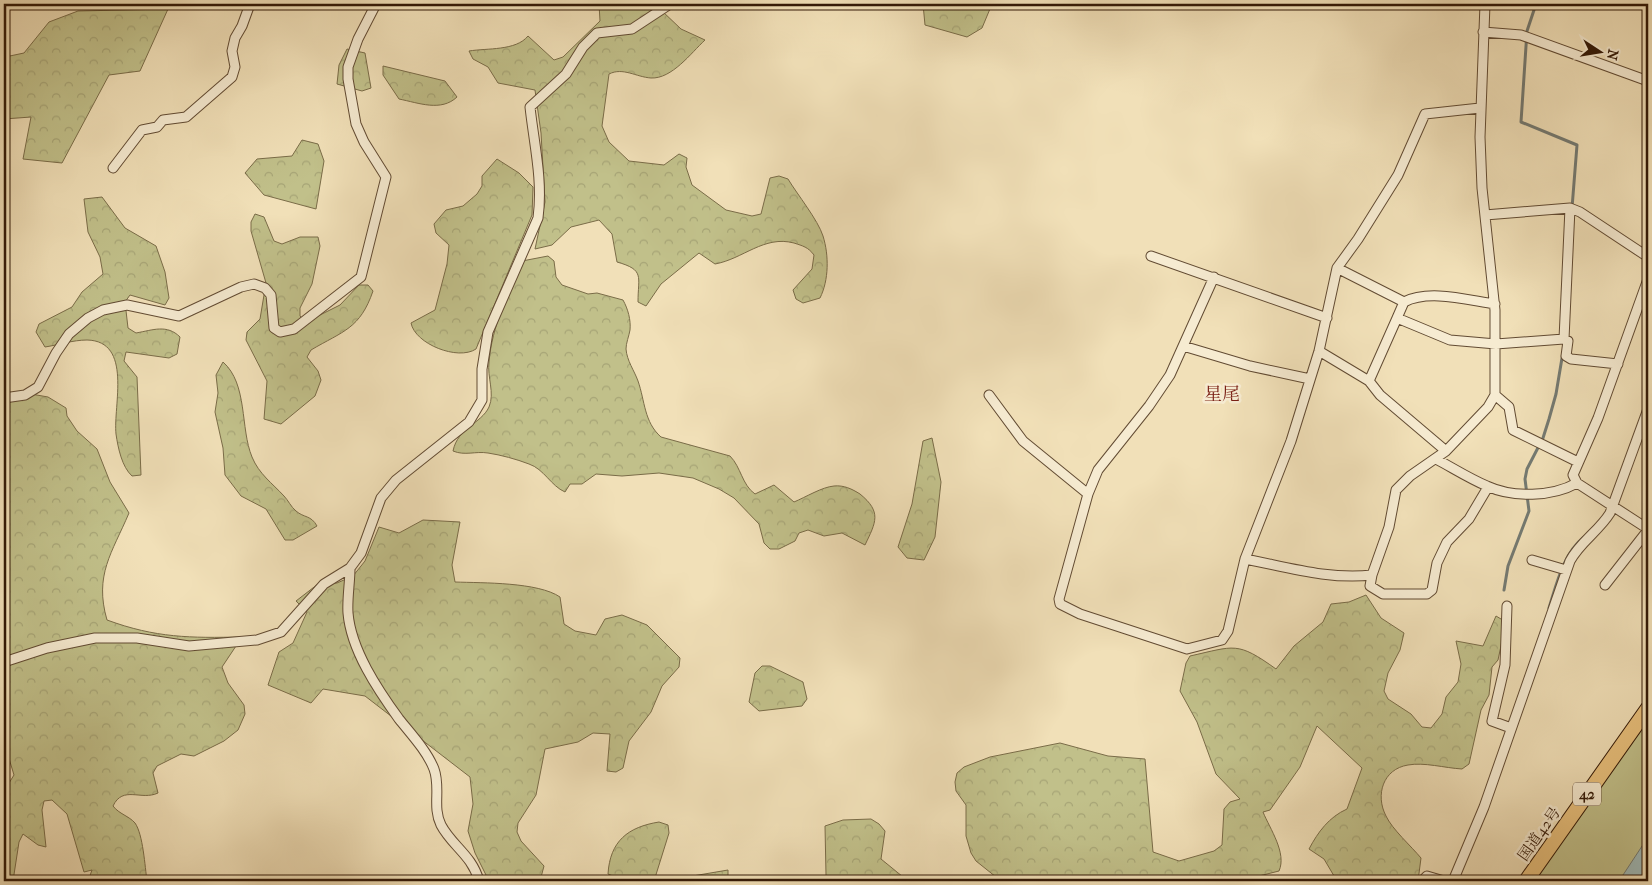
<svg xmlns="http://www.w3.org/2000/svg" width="1652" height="885" font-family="'IM FELL French Canon','Noto Serif JP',serif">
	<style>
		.green { fill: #c1c08a; stroke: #7a6c48 }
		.forest { fill: url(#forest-crowns); stroke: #7a6c48 }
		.water { fill: #9fbab9; stroke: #747a72 }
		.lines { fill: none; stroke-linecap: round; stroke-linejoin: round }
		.stream { stroke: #747a72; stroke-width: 3 }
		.minor-casing { stroke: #624b33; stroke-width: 11 }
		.trunk-casing { stroke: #331907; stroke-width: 16 }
		.minor { stroke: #f6ebd1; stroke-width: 9 }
		.trunk { stroke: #e8c07c; stroke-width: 14 }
		.labels { text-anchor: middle; stroke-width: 5; stroke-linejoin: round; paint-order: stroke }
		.shield { fill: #f6ebd1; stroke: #6e5844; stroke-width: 1 }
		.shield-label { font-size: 14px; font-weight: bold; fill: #331907 }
		.street-label { font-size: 15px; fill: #331907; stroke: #f6ebd1 }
		.quarter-label { font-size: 18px; fill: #7a1f14; stroke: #f6ebd1 }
	</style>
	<defs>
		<pattern id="forest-crowns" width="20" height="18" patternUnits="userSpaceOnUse" patternTransform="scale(1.25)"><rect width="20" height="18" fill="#c1c08a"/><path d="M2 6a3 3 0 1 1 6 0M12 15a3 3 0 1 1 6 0" fill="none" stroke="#a6a476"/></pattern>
	</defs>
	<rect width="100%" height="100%" fill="#f1e0b8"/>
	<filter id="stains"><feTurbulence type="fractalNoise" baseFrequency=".004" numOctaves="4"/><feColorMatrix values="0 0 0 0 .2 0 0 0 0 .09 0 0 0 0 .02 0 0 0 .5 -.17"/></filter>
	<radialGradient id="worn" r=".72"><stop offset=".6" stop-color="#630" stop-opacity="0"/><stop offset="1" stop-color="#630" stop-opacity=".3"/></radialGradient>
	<path class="green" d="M1648,716V881H1532Z"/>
	<path class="forest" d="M599,4H668L661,10L681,29L705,40C691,53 672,79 651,78C636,77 623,67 609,74L602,126L609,142L629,161L664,165L679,154L687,158L686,167L692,185L726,210L752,216L761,214L770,178L779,176L788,179C797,194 818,220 823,236C829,255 829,280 820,298L803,303L796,299L793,290L812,269L814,255C808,247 803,246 794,243C764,235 743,259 715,264L699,253L661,284L646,306L638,302C638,276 645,270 617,262L612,234L599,220L571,227L552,245L535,249L545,202L541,133L535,90L498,83L488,67L473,59L469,51C487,48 516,51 528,36L554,60L563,57L600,21Z
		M923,4H992L982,28L967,37L925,25Z
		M168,9L140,71L109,75L62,163L23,159L31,117L4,119V41L5,57L24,53L49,22L78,11Z
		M347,49L365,53L371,88L362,91L337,84L339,65Z
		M383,66L445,81L457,97C441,112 419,103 399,99L383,75Z
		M302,140L318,144L324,161L316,209L264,195L245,173L257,159L292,156Z
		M497,159L519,173L533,187L532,215L476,349C458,361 415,344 411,323L435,310L447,264L449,245L436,233L434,224L446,210L463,206L477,194L482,186V176Z
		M102,197L125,228L156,246L165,272L169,298L165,305L130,295L125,302L128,328L136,333C153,330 167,324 180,337L177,354L169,358L126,352L124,361L137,377L141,475L132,476C122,467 118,448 116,434C113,406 133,341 87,340C73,340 58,345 45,347L36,332L39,324L72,307L82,292L103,274L100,257L88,232L84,199Z
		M255,214L264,217L274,241L282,244L300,237H318L320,246L312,284L300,308V316L306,322L340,305L359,285H368L373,291C360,329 343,331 311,350L307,357L318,371L321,380L315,396L281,424L264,419L267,381L246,340L247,332L260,319L266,283L251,231V222Z
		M548,256L554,261L556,277L562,285L588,294L597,293L623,300C628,309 631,320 630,330C629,336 626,343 626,349C627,361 634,370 638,381C645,401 644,422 661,437L730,456C741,467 742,485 755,494L774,485L794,502C806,497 822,487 834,486C844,485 852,489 860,494C882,512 876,522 865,545L842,533L824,536L808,530L799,533L795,541L779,549H770L764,543L759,524L734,498L719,489L693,478L659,473L622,476L596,474L582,484H570L565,492C551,486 544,469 529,464C516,459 501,455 488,453C475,451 465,456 453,451C458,427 481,424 489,407C495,393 487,377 489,362C492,326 508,294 522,261Z
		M223,362C248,384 240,428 252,457C259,474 272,483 284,496C288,500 291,507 296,511C304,518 311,515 317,526L293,540H285L266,509L241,496L225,475L223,448L215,412L218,393L216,375Z
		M31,394L48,397L66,408L67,416L77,431L97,449L110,482L129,513C112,553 94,575 107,620C156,638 190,638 242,637L222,667L228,683L244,705L245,714L238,730L224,741L194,756L181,754L157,766L153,773L158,793C141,801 123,785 113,806C119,814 129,816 135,823C143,834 145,867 147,881H88L92,870L84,872L67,814L52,800L44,801L42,810L46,847L38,845L23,834L19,842L13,881H4V787L9,783L14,775L4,742V401Z
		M932,438L941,482L935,537L924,560L907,558L898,547L912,504L923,441Z
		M423,520L460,522L452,565L455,582C483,583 538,582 560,597L564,624L575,631L596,635L605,619L622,615L647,625L680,658L679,667L662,686L651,712L629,741L623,768L616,772L607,771L610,734L593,733L578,742L545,749L536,795L518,823L517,832L521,841L544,866L540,881H489L475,853L468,831L473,804L470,777L365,696L323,689L311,703L268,685L279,652L293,643L307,612L296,601L318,584L337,583L353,576L365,561L379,527L399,533Z
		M1366,595L1381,618L1404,633L1400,650L1388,673L1384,691L1388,699L1411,714L1422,727L1431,728L1442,714L1446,697L1458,682L1461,664L1456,641L1483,646L1496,616L1506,622L1498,660L1492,667L1489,695L1481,710L1469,764L1462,769C1445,768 1424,762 1408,765C1383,769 1375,795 1386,816C1392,829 1411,846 1421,858L1418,881H1337L1324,859L1309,849C1318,832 1329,817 1347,809L1362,768L1317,726L1300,767L1270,810L1263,812C1270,829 1287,853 1279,871L1239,881H1001L976,861L971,853L966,836V805L956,791L955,782L957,773L964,767L990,757L1060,743L1108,756L1145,759L1153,852L1179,861L1214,851L1222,845L1224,809L1230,802L1240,799L1216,774L1197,722L1180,691L1186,663L1190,656C1235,646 1237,641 1276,669L1294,646L1323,622L1331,604L1349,602Z
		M762,666H770L803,682L807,699L802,706L759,711L749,702L755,673Z
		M871,819L879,824L885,831L881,859L908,881H823L826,875L825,826L843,820Z
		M659,822L668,825L669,833L654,881H626L608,874C610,841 628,827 659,822Z
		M728,870V881H674L675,879Z"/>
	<path class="water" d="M1648,837V881V879L1643,881L1640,876L1636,881H1615L1623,875Z"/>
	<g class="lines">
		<path class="stream" d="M1536,4L1527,31L1521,122L1577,145L1572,208
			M1644,408L1648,398
			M1504,590L1508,566L1529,511L1525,479L1527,469L1543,438L1549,419L1556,394L1563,352
			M1549,608C1557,583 1563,554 1584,537"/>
		<g class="minor-casing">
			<path id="minor" d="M1485,4L1480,137L1482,188L1495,310V395L1509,407L1513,430L1578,462
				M1483,32L1521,35L1648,81
				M113,168L142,130L157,127L163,120L186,117L232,77L235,67L232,51L235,38L242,26L250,4
				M1570,208L1564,339L1568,341L1566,356L1571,359L1618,364
				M1485,215L1570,208L1580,212L1648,257
				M1151,256L1327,318
				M1337,268L1404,302L1397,318
				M1214,277L1170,375L1149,406L1098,470L1088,494L1059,599L1060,604L1080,614L1187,649L1222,640L1228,631L1245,559L1291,441L1319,351L1337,268L1358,239L1398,175L1425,114L1480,108
				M1648,279L1598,418L1573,475L1577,483L1648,529
				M1404,302C1429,289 1467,300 1495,304
				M1183,346L1250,366L1310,379
				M1319,351L1369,381L1397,318L1450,340L1496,344L1564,339
				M1369,381L1380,395L1446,451
				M989,395L1023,441L1088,494
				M4,398L25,395L38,387L56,353L69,334L88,318L103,310L127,305L179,316L241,287L254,284L265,288L271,295L274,328L280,332L294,329L361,277L386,177L364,142L356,124L348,79V67L358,39L376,4
				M1436,459C1453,468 1470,479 1487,486C1513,498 1552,497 1577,483
				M1488,487L1469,519L1447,542L1437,563L1432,590L1427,594H1383L1370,586L1372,575L1389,527L1396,490L1410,476L1446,451L1488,407L1495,395
				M1245,559C1287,567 1329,580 1372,575
				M1532,560L1566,570
				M350,568C350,582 347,599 348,613C351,650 378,690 399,719C411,734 427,751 434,769C441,788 432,807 441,825C452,846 472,855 479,881
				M1605,585L1648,530
				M1507,606L1505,665L1492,721L1511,728
				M4,662L47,648L95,638H137L189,646L257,640L281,632L324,584L350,568L361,553L381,498L396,480L469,422L482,400V369L488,332L538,218C543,180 534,144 530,107L566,74L583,47L597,33L632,29L670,4
				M1422,881L1427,876L1444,881
				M1453,881L1484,807L1570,561C1580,542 1599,531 1610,513L1648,409"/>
		</g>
		<g class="trunk-casing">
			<path id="trunk" d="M1526,881L1648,708"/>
		</g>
		<use href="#minor" class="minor"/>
		<use href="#trunk" class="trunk"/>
	</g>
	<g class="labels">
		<rect class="shield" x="1573" y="782.5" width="28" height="23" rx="4"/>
		<g class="shield-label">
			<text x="1587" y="799">42</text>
		</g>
		<g class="street-label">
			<text transform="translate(1539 834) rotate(-55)" y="5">国道42号</text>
		</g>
		<g class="quarter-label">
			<text x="1222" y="400">星尾</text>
		</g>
	</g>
	<rect width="1652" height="885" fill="none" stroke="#f1e0b8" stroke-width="20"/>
	<rect x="5" y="5" width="1642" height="875" fill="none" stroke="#331907" stroke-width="2.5"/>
	<rect x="10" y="10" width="1632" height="865" fill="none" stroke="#331907"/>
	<g transform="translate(1600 52) rotate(102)" stroke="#f6ebd1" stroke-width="4" paint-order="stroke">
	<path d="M0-4L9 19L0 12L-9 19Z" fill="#331907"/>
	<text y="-8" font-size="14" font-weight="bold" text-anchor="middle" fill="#331907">N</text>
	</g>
	<rect width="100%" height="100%" filter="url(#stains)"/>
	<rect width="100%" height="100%" fill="url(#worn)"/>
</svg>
